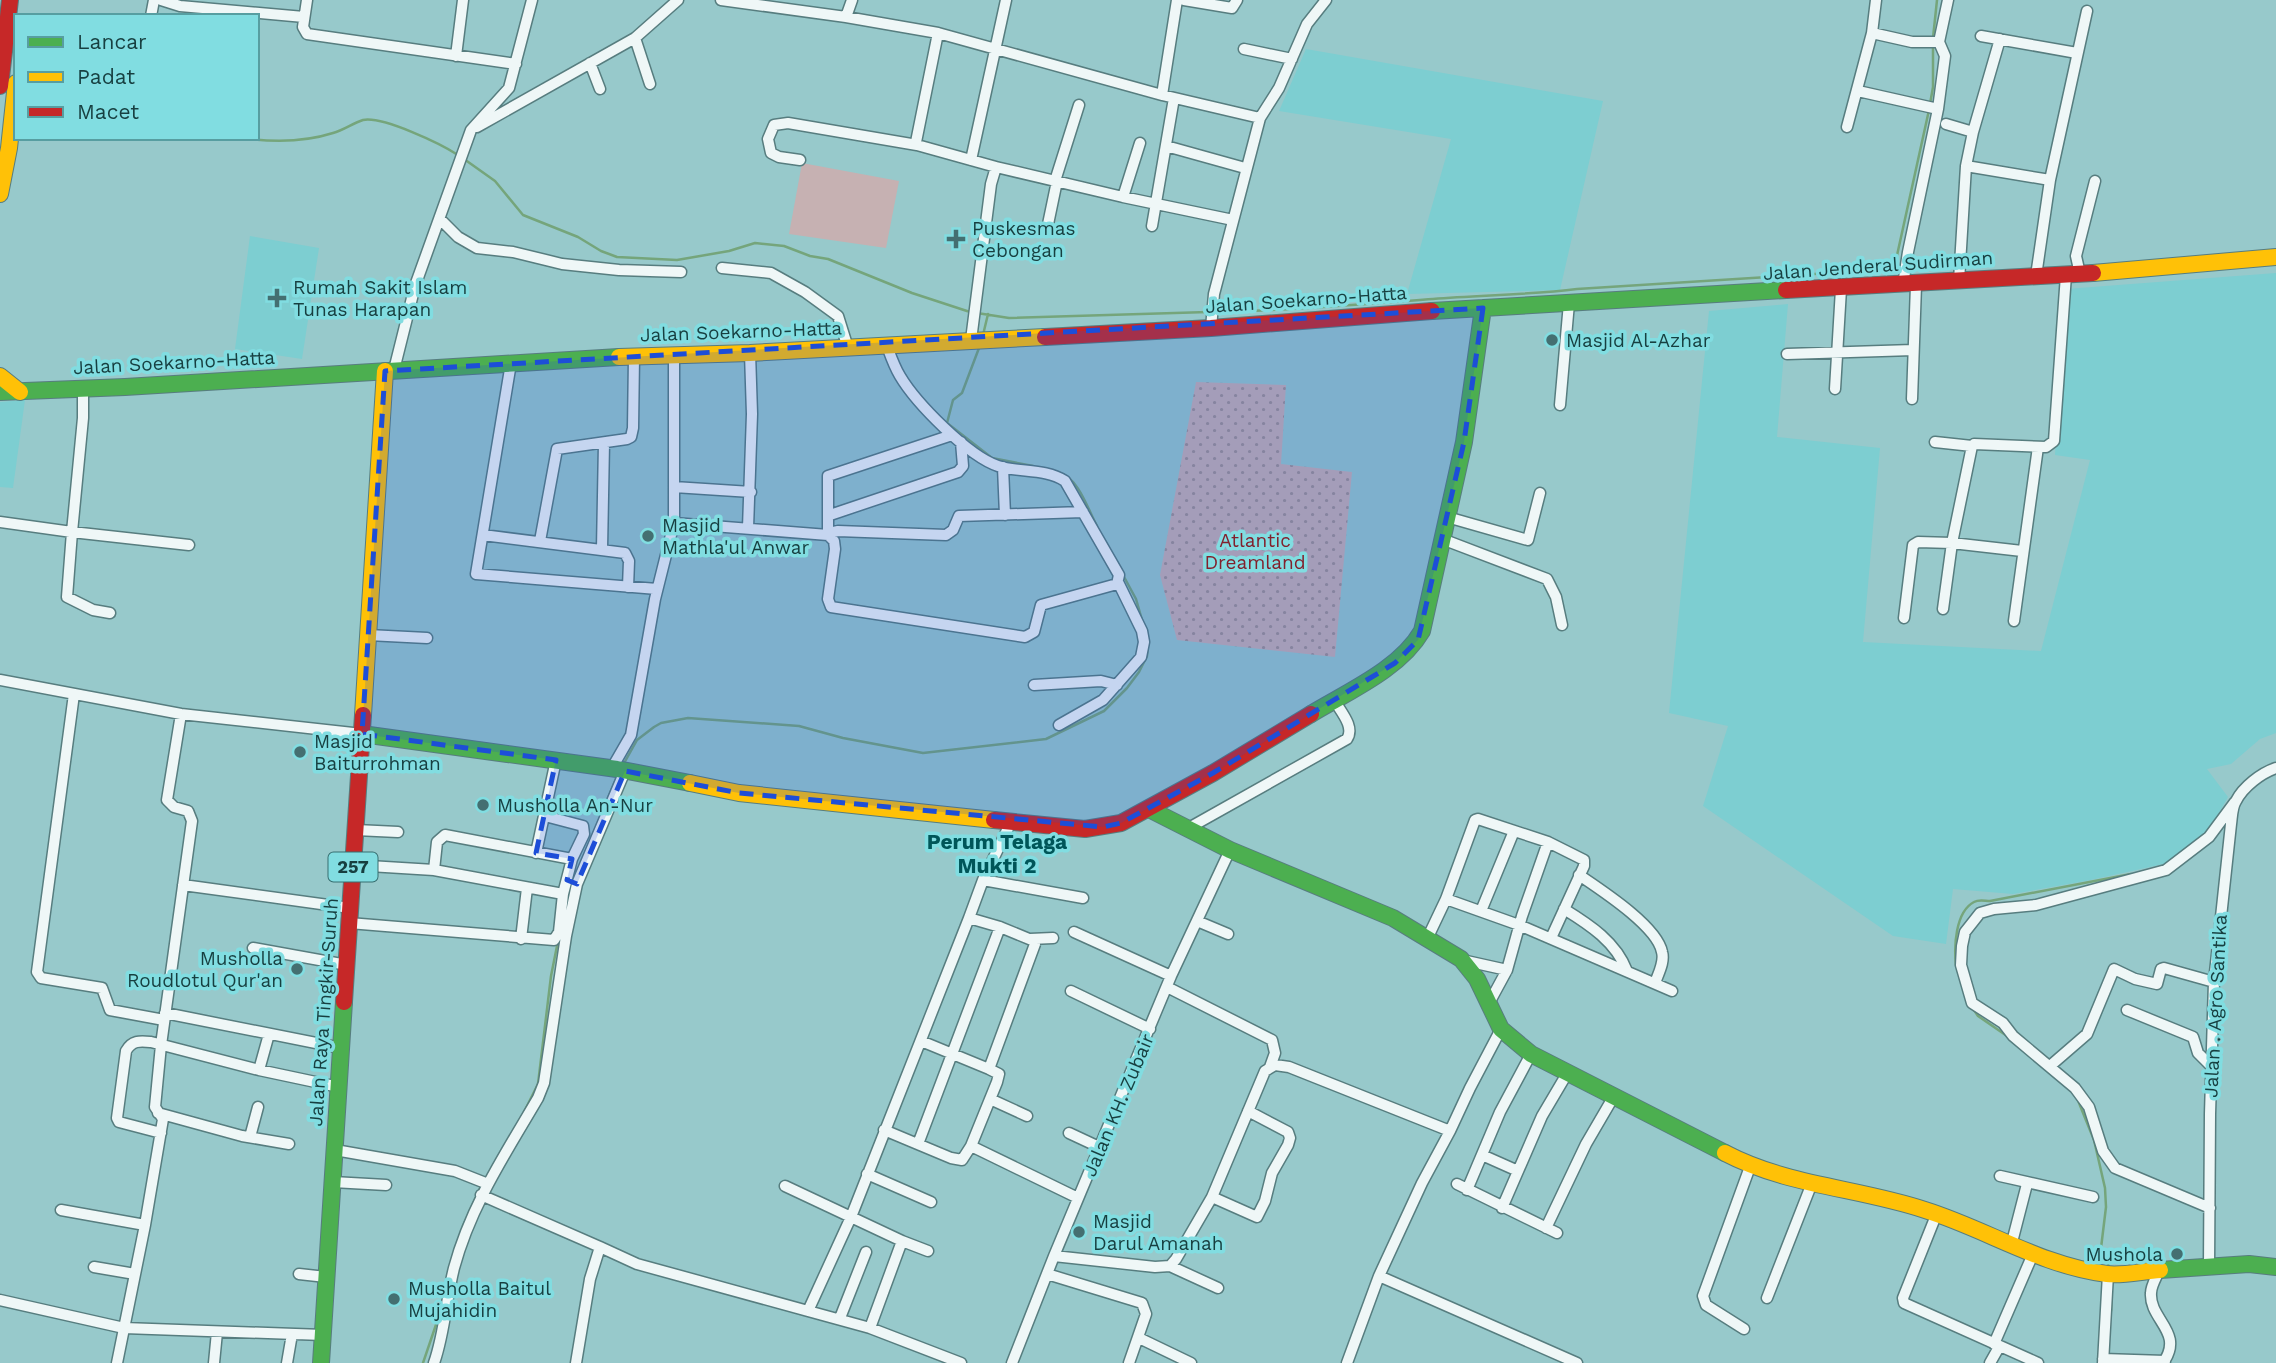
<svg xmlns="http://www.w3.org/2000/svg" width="2276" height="1363" font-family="'Work Sans',sans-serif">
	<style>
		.built { fill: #7dced1 }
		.grass { fill: url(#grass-dots) }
		.pitch { fill: #c6b1b2 }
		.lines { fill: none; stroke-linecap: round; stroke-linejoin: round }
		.stream { stroke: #75a57b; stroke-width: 2.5 }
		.street-casing { stroke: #577d7f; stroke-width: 13 }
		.fast-casing { stroke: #577d7f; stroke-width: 18 }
		.slow-casing { stroke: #577d7f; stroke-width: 18 }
		.jam-casing { stroke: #577d7f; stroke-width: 18 }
		.street { stroke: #eff7f7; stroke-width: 10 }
		.fast { stroke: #4caf50; stroke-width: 16 }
		.slow { stroke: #ffc107; stroke-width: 16 }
		.jam { stroke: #c62828; stroke-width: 16 }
		.marked { fill: #1d4ed8; fill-opacity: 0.2; stroke: #1d4ed8; stroke-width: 5; stroke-dasharray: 14 9; stroke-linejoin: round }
		.poi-dot { fill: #446f71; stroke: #81dde1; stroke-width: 2.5 }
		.labels { text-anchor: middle; stroke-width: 7; stroke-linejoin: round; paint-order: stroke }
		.shield { fill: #81dde1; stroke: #376e70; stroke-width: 2 }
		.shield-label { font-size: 18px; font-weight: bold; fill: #173f40 }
		.poi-label { font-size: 19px; fill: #173f40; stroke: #81dde1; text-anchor: start }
		.street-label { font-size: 19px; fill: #173f40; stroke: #81dde1 }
		.park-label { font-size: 19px; fill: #82202c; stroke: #81dde1 }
		.neighbourhood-label { font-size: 21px; font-weight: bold; fill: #005659; stroke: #81dde1 }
	</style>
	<defs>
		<pattern id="grass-dots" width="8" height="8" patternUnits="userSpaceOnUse" patternTransform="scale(1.75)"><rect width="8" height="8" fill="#c6b1b2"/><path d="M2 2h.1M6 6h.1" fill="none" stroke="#a09192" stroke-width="1.8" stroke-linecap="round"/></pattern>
	</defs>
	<rect width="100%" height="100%" fill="#97c9cb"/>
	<path class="built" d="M1306,49L1603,101L1560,290L1407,294L1451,139L1279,111Z
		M250,236L319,248L302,359L235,349Z
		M2276,273V733L2260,739L2231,764L2207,769L2228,797L2207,834L2173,862L2086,881L2013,894L1953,889L1946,944L1893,936L1703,806L1728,726L1669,713L1709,311L1788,304L1777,437L1880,448L1863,642L2041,651L2090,460L2055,455L2066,289Z
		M25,400L13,488L0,487V402Z"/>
	<path class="grass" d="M1196,382L1286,385L1281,464L1352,472L1335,657L1177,640L1160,575Z"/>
	<path class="pitch" d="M802,163L899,181L886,248L789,234Z"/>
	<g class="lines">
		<path class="stream" d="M1933,38L1937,0
			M1930,104L1933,87V44
			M242,138C271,142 305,142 333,133C344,130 353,123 363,120C383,116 441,144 458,155
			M464,159L495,181L523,215L578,237L601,251L617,257L677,260L729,251L755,243L784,246L810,256L828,259L912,293L970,312
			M1214,312C1287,311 1360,304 1433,299C1481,295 1529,295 1577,289L1894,269L1929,110
			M977,313L1009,318L1208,312
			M983,335L988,314
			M979,348L962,393L953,400L947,423L992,458L1033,466
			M1060,473C1079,479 1088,510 1097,526
			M1123,575L1136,599L1142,620
			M623,765L637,740L654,727L661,723L688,718L799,726L843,738L923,753L1046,739L1104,711L1127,688L1139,672L1147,656L1148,640
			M567,897L618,774
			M1956,965C1954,947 1955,912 1974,902C1979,899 1985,901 1990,901L2131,874
			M1974,1010L1978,1016L2007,1036
			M2077,1098L2094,1140L2105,1188L2106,1207L2101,1248L2110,1269
			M524,1112L538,1084L551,976L558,941
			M463,1226L482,1184
			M2111,1311L2112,1279
			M423,1363L441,1310"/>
		<g class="street-casing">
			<path id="street" d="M161,0L180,6L304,17
				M307,0L303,27L307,34L516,64
				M721,0L846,17L938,33L1162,95L1260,118L1214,294L1211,328
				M1184,0L1232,8L1237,0
				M151,16L154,0
				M846,17L852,0
				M938,33L916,142L917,145L996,167L991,184L971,340
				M1872,33L1876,0
				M1981,36L2077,53
				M635,38L650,84
				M1939,42L1948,0
				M1244,49L1292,59
				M456,56L463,0
				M590,63L600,89
				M1858,91L1938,109
				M1162,95L1177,0
				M1260,118L1279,88L1307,24L1326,0
				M1946,124L1973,132
				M477,127L635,38L678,0
				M1847,127L1872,33L1912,42H1939L1945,56L1938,109L1908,252L1903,285
				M1166,146L1245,168
				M800,160L779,157L771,153L768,139L774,125L788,123L917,145
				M971,160L1006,0
				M1966,166L2050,180
				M996,167L1123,197L1140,143
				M1055,181L1079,105
				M1123,197L1233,220
				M440,219L458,237L477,248L513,252L562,264L619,270L681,272
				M1152,226L1174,98
				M1047,229L1057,181
				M722,268L771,273L805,292L838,316L848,348
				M2080,274L2076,256L2095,181
				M2036,276L2050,180L2087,11
				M1959,281L1966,166L1973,132L2000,39
				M1787,354L1913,350
				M511,363L476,574L657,589
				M394,370L415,286L471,130L509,88L532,0
				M1835,389L1841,289
				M1912,399L1916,285
				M1560,405L1569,303
				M1935,442L1972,446
				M1003,467L1005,515
				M674,487L751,492
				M830,515L958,472L963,466L961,442
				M1447,517L1528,540L1540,493
				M0,522L72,532L83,418V387
				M674,523L828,535L834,541L835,549L828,599L831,607L1025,637L1034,632L1041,605L1117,584L1119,575L1065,481C1045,468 1020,473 998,466C968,456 916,403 900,376C894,366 891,357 887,346
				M748,528L752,414L750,353
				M829,533L838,531L946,535L953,530L959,516L1083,512
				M483,535L625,553L629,561L628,587
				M828,535V476L952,435
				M1442,539L1547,579L1556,597L1562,625
				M540,541L557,449L627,439L631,437L633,428L634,357
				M602,549L604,443
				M1943,609L1952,543L1972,446L1974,444L2046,447L2054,441L2066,275
				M110,613L93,610L67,597L72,532L189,545
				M1904,618L1913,545L1918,542L1952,543L2022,551
				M2014,621L2038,447
				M368,635L427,638
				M0,680L181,714L362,734
				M1034,685L1101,681L1117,685
				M74,694L37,972L41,978L102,988L110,1010L164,1020
				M1059,725L1103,700L1141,657L1144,642L1142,631L1118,582
				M612,768L631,735L655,599L674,523V356
				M545,816L583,826L584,834L572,859
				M1187,829L1347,739C1355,727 1341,712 1334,700
				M356,830L398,832
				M536,853L556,760
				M434,870L563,894
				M1579,875C1601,890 1657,926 1662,952C1665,962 1658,974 1655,983
				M983,880L1083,898
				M183,885L350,908
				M1446,899L1519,925L1672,991
				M1564,909C1590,925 1616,942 1627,971
				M1481,911L1514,831
				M1197,921L1228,934
				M349,923L554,940L559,932L563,894L572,859L445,835L437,842L434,870L353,865
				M1074,932L1171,976
				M521,939L527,888
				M1030,939L1053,938
				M1427,939L1446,899L1475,820L1478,819L1548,842L1584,860V866L1551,938
				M253,948L347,965
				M1462,960L1507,970
				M1167,987L1272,1040L1275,1053L1270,1067
				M1071,991L1150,1029
				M1488,1005L1507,970L1522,916L1548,842
				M2127,1010L2193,1037L2198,1053L2211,1066
				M165,1013L341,1048
				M921,1041L989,1069L1035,944L1034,941L1000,927L969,918L983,880L1011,822
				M2050,1066L2087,1034L2114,969L2135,979L2157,984L2161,969L2164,968L2214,982
				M259,1070L269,1034
				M990,1099L1027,1116
				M158,1113L242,1136L289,1144
				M884,1130L951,1158L962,1160L971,1146L997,1082L999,1074L989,1069
				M161,1133L119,1122L117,1118L126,1051C132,1040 140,1041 151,1042L259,1070L339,1087
				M1069,1133L1099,1147
				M250,1137L258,1107
				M918,1144L1000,927
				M971,1146L1078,1198
				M335,1150L455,1171L488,1184
				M1482,1155L1518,1171
				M867,1174L931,1202
				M2000,1176L2093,1197
				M333,1182L386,1185
				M1457,1184L1557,1233
				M785,1186L902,1241L870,1328
				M1467,1190L1500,1112L1531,1054
				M481,1195L600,1247
				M1212,1197L1257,1217L1265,1201L1272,1173L1288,1145L1290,1138L1288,1132L1248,1111
				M1502,1208L1542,1116L1568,1072
				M2210,1208L2115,1168L2103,1151L2089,1107L2075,1088L2013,1036L2003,1023L1972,1003L1961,965L1962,946L1965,932L1980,913L1994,909L2036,905L2166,870L2209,837L2235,802
				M61,1210L145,1225
				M1937,1213L1903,1298L1904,1303L2038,1363
				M1546,1228L1586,1144L1614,1096
				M902,1241L928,1251
				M2011,1246L2027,1184
				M1054,1256L1155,1267L1170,1266L1176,1259L1212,1197L1265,1071L1275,1065L1289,1067L1450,1131
				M1170,1266L1218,1288
				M2209,1266L2210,1114L2214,982L2231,824C2232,817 2232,807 2236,801C2243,787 2261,773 2276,768
				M94,1267L135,1274
				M2159,1271C2156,1278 2151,1286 2151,1293C2149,1320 2185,1332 2163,1363
				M299,1274L326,1277
				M1047,1274L1142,1303L1146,1314L1129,1363
				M1379,1276L1577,1363
				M1767,1298L1812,1183
				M0,1300L124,1328L323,1335
				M840,1318L866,1252
				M1744,1329L1706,1305L1703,1296L1751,1164
				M1139,1338L1191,1363
				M1994,1344L2033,1254
				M2103,1359L2165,1361
				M117,1363L145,1225L163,1119L155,1107L161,1045L192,821L188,811L174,807L167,800L181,714
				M214,1363L217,1332
				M287,1363L292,1334
				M434,1363C445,1332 446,1299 454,1268C471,1205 506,1153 538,1098L544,1083L566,936L577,884L625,771
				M576,1363L590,1279L600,1247L637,1264L808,1311
				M961,1363L870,1328L808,1311L851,1217L969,918
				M1012,1363L1054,1256L1171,976L1230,850
				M1347,1363L1379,1276L1422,1183L1450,1131L1470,1088L1501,1029
				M1990,1363L1999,1347
				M2103,1363L2108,1274"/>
		</g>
		<g class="fast-casing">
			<path id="fast" d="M1432,311L1786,290
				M0,392L125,387L619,357
				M1311,714C1349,691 1400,669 1422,631L1464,442L1483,308
				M362,734L617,769L690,783
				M1149,809L1230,850L1393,918L1461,959L1477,979L1501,1029L1531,1054L1725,1153
				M2160,1270L2249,1264L2276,1267
				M321,1363L344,1002"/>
		</g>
		<g class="slow-casing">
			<path id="slow" d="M0,194L9,148L16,83
				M2093,273L2276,257
				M619,357L750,353L1045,337
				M0,376L20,392
				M363,715L385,371
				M690,783L739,793L994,820
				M1725,1153C1788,1186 1859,1188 1925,1210C1986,1229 2042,1266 2107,1274C2123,1276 2143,1271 2160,1270"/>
		</g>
		<g class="jam-casing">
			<path id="jam" d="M0,86L10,0
				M1786,290L2093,273
				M1045,337L1211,328L1432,311
				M994,820L1085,829L1121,823L1213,773L1311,714
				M344,1002L363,715"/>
		</g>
		<use href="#street" class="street"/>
		<use href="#fast" class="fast"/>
		<use href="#slow" class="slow"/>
		<use href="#jam" class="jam"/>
	</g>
	<path class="marked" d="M1483,308L1464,442L1418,640L1395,663L1213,773L1121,823L1103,827L739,793L625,771L577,884L567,880L572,859L536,853L556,760L362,734L385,371Z"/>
	<g class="poi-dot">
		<path d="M952.5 228.5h7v7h7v7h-7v7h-7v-7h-7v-7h7z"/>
		<path d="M273.5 287.5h7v7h7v7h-7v7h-7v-7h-7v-7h7z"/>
		<circle cx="1552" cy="340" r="7"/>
		<circle cx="648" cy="536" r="7"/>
		<circle cx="300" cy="752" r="7"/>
		<circle cx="483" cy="805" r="7"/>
		<circle cx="297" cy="969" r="7"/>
		<circle cx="1079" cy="1232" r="7"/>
		<circle cx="2177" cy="1254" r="7"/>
		<circle cx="394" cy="1299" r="7"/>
	</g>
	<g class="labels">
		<rect class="shield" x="328.5" y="852.5" width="49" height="29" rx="5"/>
		<g class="shield-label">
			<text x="353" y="873">257</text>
		</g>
		<g class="poi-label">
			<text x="972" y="235">Puskesmas<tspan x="972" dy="22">Cebongan</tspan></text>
			<text x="293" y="294">Rumah Sakit Islam<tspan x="293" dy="22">Tunas Harapan</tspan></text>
			<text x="1566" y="347">Masjid Al-Azhar</text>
			<text x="662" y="532">Masjid<tspan x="662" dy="22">Mathla'ul Anwar</tspan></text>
			<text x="314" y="748">Masjid<tspan x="314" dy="22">Baiturrohman</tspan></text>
			<text x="497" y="812">Musholla An-Nur</text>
			<text x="283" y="965" text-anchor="end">Musholla<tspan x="283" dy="22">Roudlotul Qur'an</tspan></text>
			<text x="1093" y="1228">Masjid<tspan x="1093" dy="22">Darul Amanah</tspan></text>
			<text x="2163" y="1261" text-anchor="end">Mushola</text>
			<text x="408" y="1295">Musholla Baitul<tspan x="408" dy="22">Mujahidin</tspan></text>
		</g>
		<g class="street-label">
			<text transform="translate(1878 265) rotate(-4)" y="7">Jalan Jenderal Sudirman</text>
			<text transform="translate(1306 299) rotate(-4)" y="7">Jalan Soekarno-Hatta</text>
			<text transform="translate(741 331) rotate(-2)" y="7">Jalan Soekarno-Hatta</text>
			<text transform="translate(174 362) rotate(-3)" y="7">Jalan Soekarno-Hatta</text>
			<text transform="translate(2215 1006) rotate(-87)" y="7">Jalan . Agro Santika</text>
			<text transform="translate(323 1012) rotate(-86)" y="7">Jalan Raya Tingkir-Suruh</text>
			<text transform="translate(1118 1105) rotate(-67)" y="7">Jalan KH. Zubair</text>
		</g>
		<g class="park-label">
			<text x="1255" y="547">Atlantic<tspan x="1255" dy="22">Dreamland</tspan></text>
		</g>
		<g class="neighbourhood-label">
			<text x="997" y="849">Perum Telaga<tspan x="997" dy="24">Mukti 2</tspan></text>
		</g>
	</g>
	<rect x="14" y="14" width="245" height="126" fill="#81dde1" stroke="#579ea1" stroke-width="2"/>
	<rect x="28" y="37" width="35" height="10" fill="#4caf50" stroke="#579ea1" stroke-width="2"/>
	<text x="77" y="49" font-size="21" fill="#173f40">Lancar</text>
	<rect x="28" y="72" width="35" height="10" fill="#ffc107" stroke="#579ea1" stroke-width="2"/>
	<text x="77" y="84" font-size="21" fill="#173f40">Padat</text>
	<rect x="28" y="107" width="35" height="10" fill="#c62828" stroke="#579ea1" stroke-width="2"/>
	<text x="77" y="119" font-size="21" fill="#173f40">Macet</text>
</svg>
